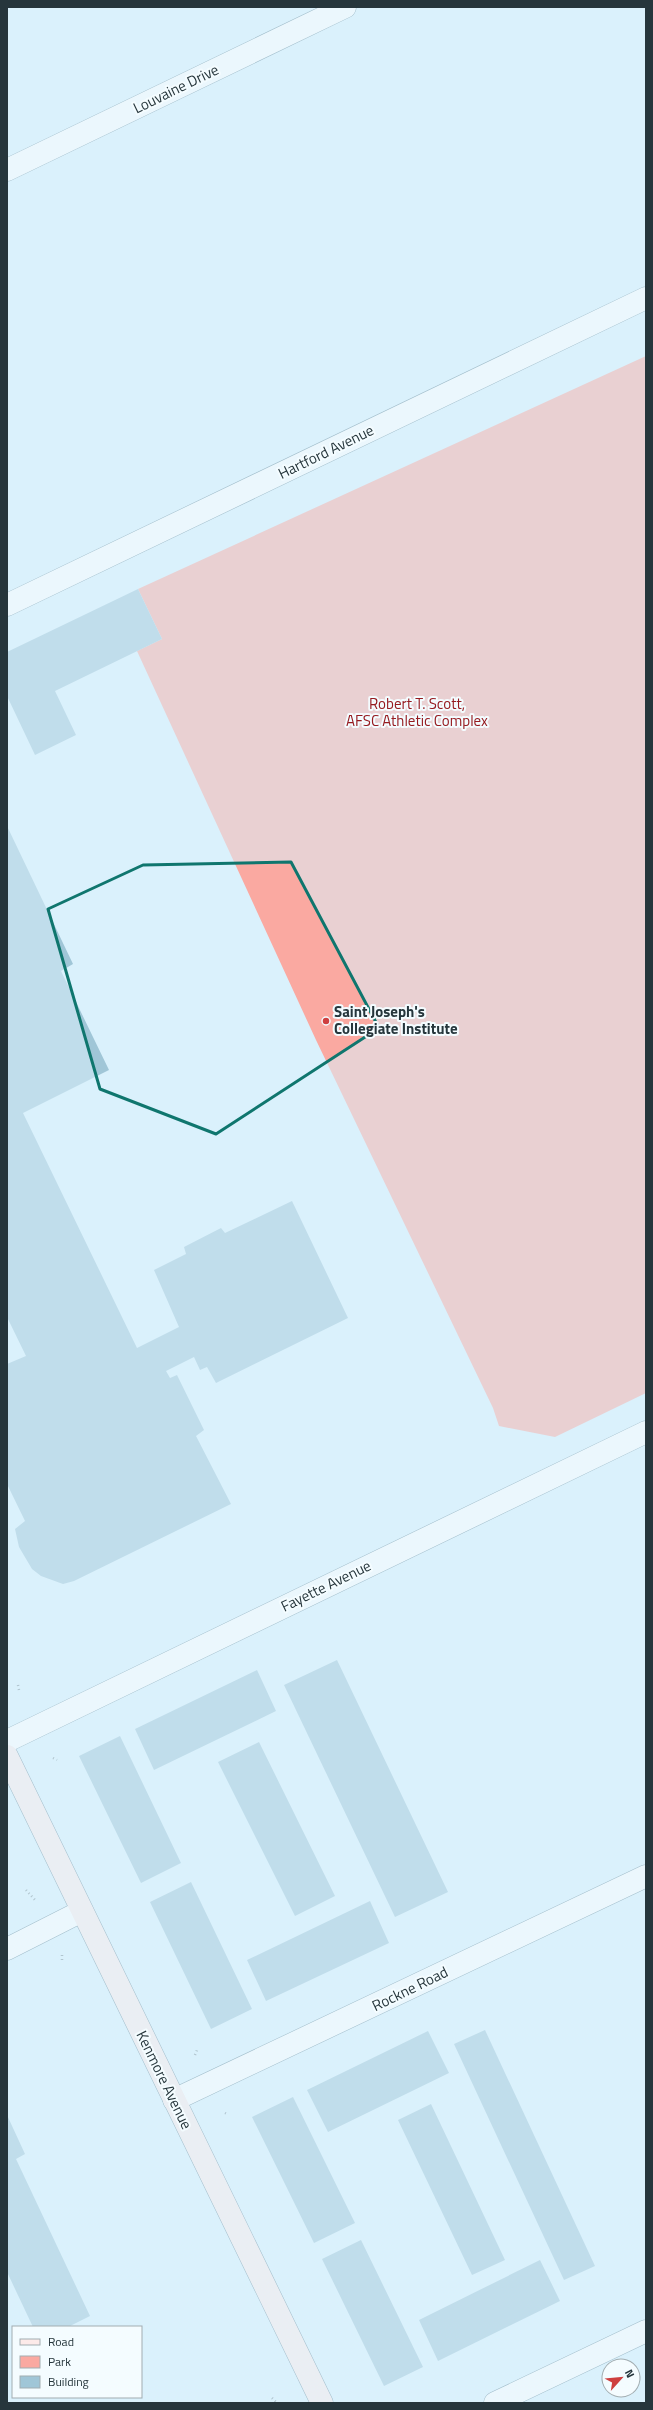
<svg xmlns="http://www.w3.org/2000/svg" width="653" height="2410" font-family="'Titillium Web',sans-serif">
	<style>
		.green { fill: #faa9a1 }
		.building { fill: #a0c6d7 }
		.lines { fill: none; stroke-linecap: round; stroke-linejoin: round }
		.street-casing { stroke: #5f8292; stroke-width: 23 }
		.secondary-casing { stroke: #5f8292; stroke-width: 23 }
		.path { stroke: #7e919a; stroke-width: 2.5; stroke-dasharray: 1 3; stroke-linecap: butt }
		.street { stroke: #fff; stroke-width: 22 }
		.secondary { stroke: #fceae9; stroke-width: 22 }
		.marked { fill: none; stroke: #0f766e; stroke-width: 3; stroke-linejoin: round }
		.poi-dot { fill: #ce3f3f; stroke: #f4fcff; stroke-width: 1.5 }
		.labels { text-anchor: middle; stroke-width: 4; stroke-linejoin: round; paint-order: stroke }
		.street-label { font-size: 15px; fill: #26363c; stroke: #f4fcff }
		.park-label { font-size: 15px; fill: #961b20; stroke: #f4fcff }
		.poi-label { font-size: 15px; font-weight: bold; fill: #26363c; stroke: #f4fcff; text-anchor: start }
	</style>
	<rect width="100%" height="100%" fill="#daf1fc"/>
	<path class="green" d="M646,356V1393L555,1437L499,1426L493,1408L316,1040L137,651L162,639L138,589Z"/>
	<path class="building" d="M138,589L162,639L55,691L76,735L35,755L7,696V652Z
		M7,826L73,964L61,971L109,1070L23,1113L137,1348L179,1327L154,1270L186,1254L184,1247L221,1228L225,1233L292,1201L348,1318L216,1383L207,1367L200,1370L194,1357L166,1371L170,1378L177,1375L204,1430L196,1436L231,1504L74,1581L63,1584L41,1576L32,1569L19,1547L15,1529L25,1521L7,1484V1364L26,1356L7,1317Z
		M337,1660L448,1892L395,1917L284,1685Z
		M257,1670L276,1711L154,1770L135,1729Z
		M120,1736L181,1863L141,1883L79,1756Z
		M259,1742L335,1896L295,1916L218,1762Z
		M191,1882L252,2009L211,2029L150,1902Z
		M370,1901L389,1943L266,2001L247,1960Z
		M485,2030L595,2266L564,2280L454,2044Z
		M428,2031L449,2073L328,2132L307,2090Z
		M293,2097L355,2223L314,2243L252,2117Z
		M431,2104L505,2260L472,2275L398,2120Z
		M7,2115L25,2154L16,2159L90,2316L68,2327H33L7,2272Z
		M361,2240L423,2367L384,2386L322,2259Z
		M540,2260L560,2301L438,2361L419,2320Z"/>
	<g class="lines">
		<g class="street-casing">
			<path id="street" d="M7,170L345,7
				M7,605L646,298
				M7,1741L646,1432
				M7,1949L82,1911
				M174,2100L646,1876
				M495,2403L646,2331"/>
		</g>
		<g class="secondary-casing">
			<path id="secondary" d="M7,1756L322,2403"/>
		</g>
		<path class="path" d="M18,1685L19,1690
			M53,1758L57,1760
			M26,1890L35,1900
			M62,1955V1963
			M195,2055L197,2050
			M225,2113L227,2114
			M272,2398L277,2403"/>
		<use href="#street" class="street"/>
		<use href="#secondary" class="secondary"/>
	</g>
	<path d="M0 0H653V2410H0ZM291,862L379,1028L216,1134L100,1089L48,909L143,865Z" fill="#daf1fc" fill-opacity=".55" fill-rule="evenodd"/>
	<path class="marked" d="M291,862L379,1028L216,1134L100,1089L48,909L143,865Z"/>
	<circle class="poi-dot" cx="326" cy="1021" r="4"/>
	<g class="labels">
		<g class="street-label">
			<text transform="translate(176 89) rotate(-26)" y="5">Louvaine Drive</text>
			<text transform="translate(326 452) rotate(-26)" y="5">Hartford Avenue</text>
			<text transform="translate(326 1586) rotate(-26)" y="5">Fayette Avenue</text>
			<text transform="translate(410 1989) rotate(-26)" y="5">Rockne Road</text>
			<text transform="translate(164 2080) rotate(64)" y="5">Kenmore Avenue</text>
		</g>
		<g class="park-label">
			<text x="417" y="709">Robert T. Scott,<tspan x="417" dy="17">AFSC Athletic Complex</tspan></text>
		</g>
		<g class="poi-label">
			<text x="334" y="1017">Saint Joseph's<tspan x="334" dy="17">Collegiate Institute</tspan></text>
		</g>
	</g>
	<rect width="653" height="2410" fill="none" stroke="#26363c" stroke-width="16"/>
	<rect x="12" y="2326" width="130" height="72" fill="#f4fcff" stroke="#a2adb1"/>
	<rect x="20" y="2339" width="20" height="6" fill="#fceae9" stroke="#a2adb1"/>
	<text x="48" y="2346" font-size="12" fill="#26363c">Road</text>
	<rect x="20" y="2356" width="20" height="12" fill="#faa9a1" stroke="#a2adb1"/>
	<text x="48" y="2366" font-size="12" fill="#26363c">Park</text>
	<rect x="20" y="2376" width="20" height="12" fill="#a0c6d7" stroke="#a2adb1"/>
	<text x="48" y="2386" font-size="12" fill="#26363c">Building</text>
	<g transform="translate(621 2378) rotate(63)"><circle r="19" fill="#f4fcff" stroke="#a2adb1"/>
	<path d="M0-3L7 15L0 10L-7 15Z" fill="#ce3f3f"/>
	<text y="-6" font-size="11" font-weight="bold" text-anchor="middle" fill="#26363c">N</text>
	</g>
</svg>
